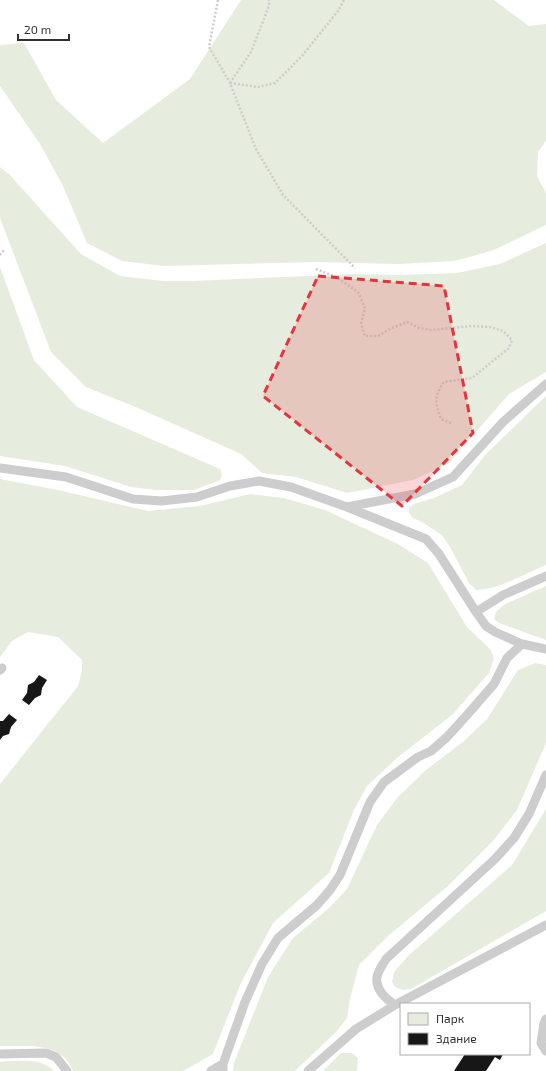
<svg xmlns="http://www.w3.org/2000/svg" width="546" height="1071" font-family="'Exo 2',sans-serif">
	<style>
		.green { fill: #e6edde }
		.building { fill: #171717 }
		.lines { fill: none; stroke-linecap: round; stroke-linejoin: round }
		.path { stroke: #cdcdcd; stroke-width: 2.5; stroke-dasharray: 2 2; stroke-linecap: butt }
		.lane { stroke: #cdcdcd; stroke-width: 9 }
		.marked { fill: #e6333d; fill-opacity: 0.2; stroke: #e6333d; stroke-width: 3; stroke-dasharray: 8 5; stroke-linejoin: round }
	</style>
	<rect width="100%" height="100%" fill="#fff"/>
	<path class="green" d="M241,0H494L529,26L546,24V141L538,152L537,176L546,193V225L494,250L455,261L398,264L315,262L164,266L122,261L87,243L63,186L40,144L0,86V45L24,43L56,100L103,143L190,79Z
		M0,167L9,174L81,254L120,276L163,281H193L354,274L400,275L457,273L500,264L546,243V372L509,394L448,464L413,480L347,493L296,477L262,473L241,454L138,408L86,387L51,352L0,218Z
		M0,267L34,360L77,407L220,469L222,475L220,480L194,490H157L131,487L65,466L0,456Z
		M546,396V565C524,574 500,589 476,590L469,583L450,547L442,535L422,522L413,518L409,513V508L414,504L434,498L462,485L486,454Z
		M0,479L58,490L148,511L200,506L250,494L284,498L325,510L398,544L428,563L467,627L490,649L494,658L489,673L453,714L397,758L367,786L354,810L329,873L273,923L240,985L213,1054L183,1071H73C61,1040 27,1047 0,1046V784L78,686L82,671V660L58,637L28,632L12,641L0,657Z
		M546,586V640L499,623L494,619L496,612L505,604Z
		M536,663L546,665V743L517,810L493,841L448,886L388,936L359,965L350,999L347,1018L336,1032L295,1071H233L234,1063L268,977L293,938L329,908L347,889L377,825L397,798L426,770L464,741L487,719L518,670Z
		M546,809V911L411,989L403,990L395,987L392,982L394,972L409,955L512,865Z
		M341,1053H352L358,1058L357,1071H323Z
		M6,1061C22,1061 43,1058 54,1071H0V1062Z"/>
	<path class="building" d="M39,675L47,680L42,688L41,695L35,698L29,705L22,700L27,693L28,685L34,682Z
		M9,714L17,720L11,727L9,734L3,736L0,740V721H3Z
		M465,1054H503L500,1060L495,1057L486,1071H454Z"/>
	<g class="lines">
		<path class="path" d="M218,0L209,47L230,83L256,149L283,195L355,268
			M230,83L258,87L275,83L302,56L338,11L344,0
			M230,83L251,52L269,6V0
			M0,255L5,249
			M316,269L336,277L358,292L365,308L361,324L365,336H378L392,328L407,322L419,328L431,330L472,326L490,327L503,331L512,340L509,348L472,378L444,382C434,396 435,403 441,419L453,424"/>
		<path class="lane" d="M0,468L66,477L133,499L162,501L197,497L230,486L259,481L291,487L347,507L426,539L439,554L476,612L486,626L495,632L522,644L546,649
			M347,507L415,494L453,477L503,422L546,384
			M476,612L503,595L546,576
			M0,670L2,668
			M546,775L529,814L514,838L495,859L386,959C383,964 378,971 377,977C375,990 386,999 395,1005L546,925
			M546,1019L544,1023L541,1043L546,1051
			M0,1054L46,1053L56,1057L67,1071
			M223,1064L245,1002L262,964L278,938L317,905L330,890L340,875L370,802L384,782L418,757L431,751L447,737L467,715L494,684L507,658L522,644
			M211,1071L223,1064V1071
			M308,1071L356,1029L395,1005"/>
	</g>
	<path class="marked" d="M318,276L444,286L473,433L402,506L263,396Z"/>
	<rect x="400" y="1003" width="130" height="52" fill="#ffffff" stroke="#acacac"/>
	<rect x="408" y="1013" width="20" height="12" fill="#e6edde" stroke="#acacac"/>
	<text x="436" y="1023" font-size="12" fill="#303030">Парк</text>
	<rect x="408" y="1033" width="20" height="12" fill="#171717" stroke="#acacac"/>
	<text x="436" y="1043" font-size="12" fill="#303030">Здание</text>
	<path d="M18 34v6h51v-6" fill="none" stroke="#303030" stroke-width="2"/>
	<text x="24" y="34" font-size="12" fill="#303030" stroke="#ffffff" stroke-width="3" paint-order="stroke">20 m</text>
</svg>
